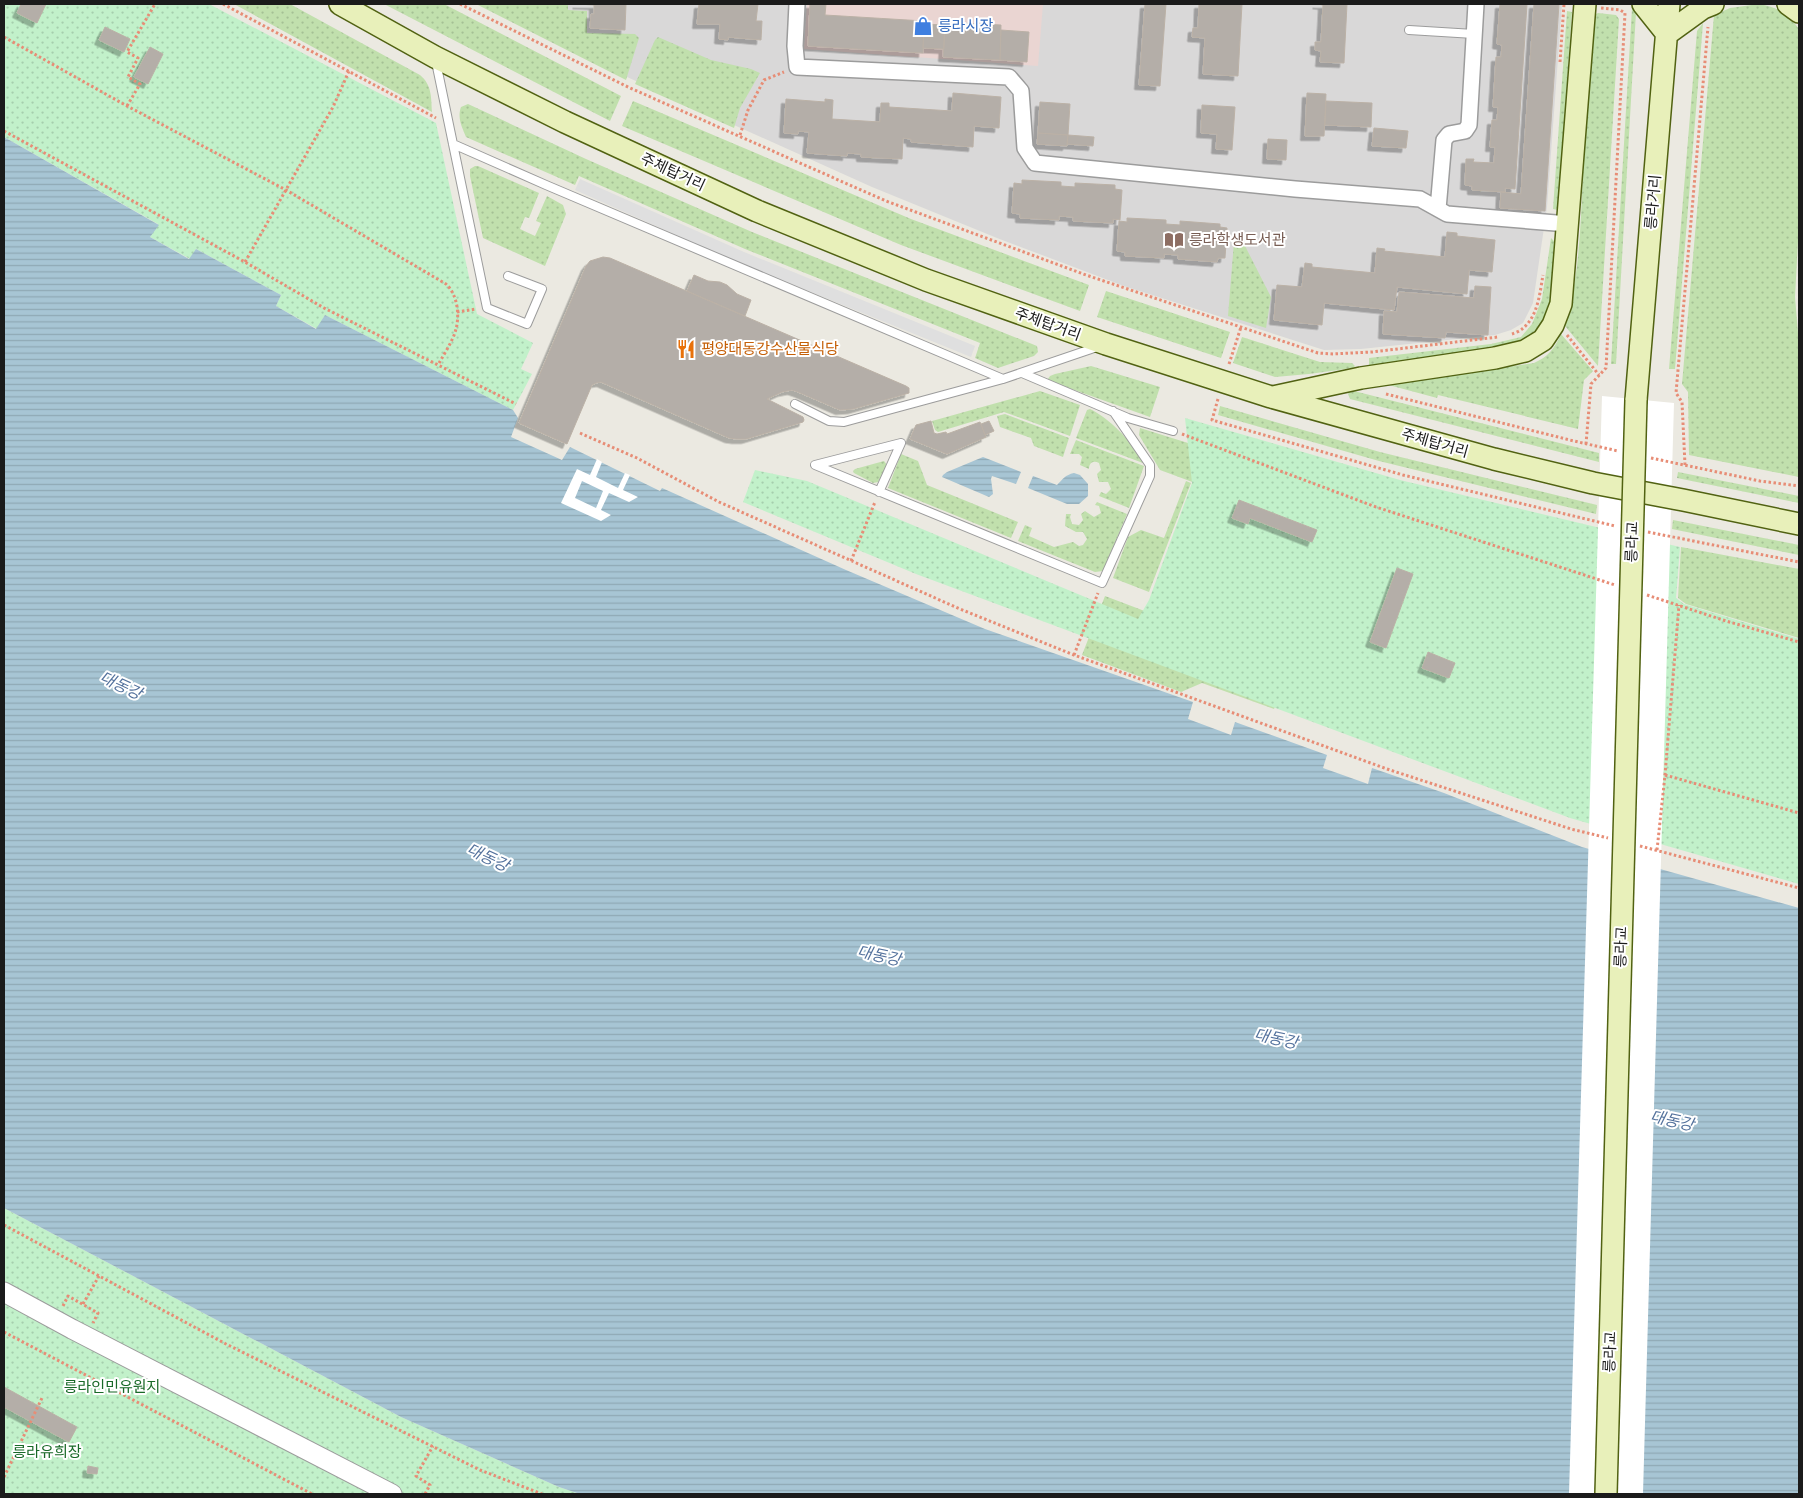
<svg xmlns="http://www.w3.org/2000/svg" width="1803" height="1498" font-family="Manrope,'Noto Sans KR',sans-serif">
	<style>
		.residential { fill: #d9d8d8 }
		.commercial { fill: #ead5d2 }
		.grass { fill: url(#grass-dots) }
		.park { fill: url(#park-dots) }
		.parking { fill: #dfdfdf }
		.water { fill: url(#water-rules) }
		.pier { fill: #fff; fill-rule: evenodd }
		.building { fill: #b4aea8; stroke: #bbb1a6; filter: url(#shadow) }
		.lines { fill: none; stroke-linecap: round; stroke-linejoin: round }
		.service-casing { stroke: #9c9c9c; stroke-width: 10 }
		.minor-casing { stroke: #9c9c9c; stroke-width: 18 }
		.tertiary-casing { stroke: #9c9c9c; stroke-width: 21 }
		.secondary-casing { stroke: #516212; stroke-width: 24 }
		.path { stroke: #e78d76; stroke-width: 3; stroke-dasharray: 2.5 2.5; stroke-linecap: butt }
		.service { stroke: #fff; stroke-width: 8 }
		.minor { stroke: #fff; stroke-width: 15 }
		.tertiary { stroke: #fff; stroke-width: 19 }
		.secondary { stroke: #e8f0ba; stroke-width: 21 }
		.secondary-bridge-casing { stroke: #516212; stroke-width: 24; stroke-linecap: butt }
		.secondary-bridge { stroke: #e8f0ba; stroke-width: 21 }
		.labels { text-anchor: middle; stroke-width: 4; stroke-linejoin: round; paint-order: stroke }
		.shop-label { font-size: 15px; fill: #366cbe; stroke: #fff; text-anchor: start }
		.street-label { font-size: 15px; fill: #1b1b1b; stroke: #fff }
		.education-label { font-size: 15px; fill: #785e54; stroke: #fff; text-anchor: start }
		.food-label { font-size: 15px; fill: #c56008; stroke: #fff; text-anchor: start }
		.park-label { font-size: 15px; fill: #186927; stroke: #fff }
		.water-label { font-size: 16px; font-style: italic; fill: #54729d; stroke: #fff }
	</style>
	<defs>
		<pattern id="grass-dots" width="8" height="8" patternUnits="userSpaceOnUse" patternTransform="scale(1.25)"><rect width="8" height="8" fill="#c1e0ad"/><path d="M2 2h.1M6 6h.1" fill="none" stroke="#a5c094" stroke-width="1.8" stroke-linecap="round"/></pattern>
		<pattern id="park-dots" width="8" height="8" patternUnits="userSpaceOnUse" patternTransform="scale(1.25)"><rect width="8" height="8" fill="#c2f1ca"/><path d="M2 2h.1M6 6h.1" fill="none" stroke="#a6cead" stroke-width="1.8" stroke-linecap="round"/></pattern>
		<pattern id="water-rules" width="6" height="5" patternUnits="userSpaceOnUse" patternTransform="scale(1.25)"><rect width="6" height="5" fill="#a7c5d4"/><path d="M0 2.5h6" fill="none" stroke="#8fa9b5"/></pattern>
		<filter id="shadow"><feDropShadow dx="-4.5" dy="4.5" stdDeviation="0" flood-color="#0004"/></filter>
	</defs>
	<rect width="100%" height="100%" fill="#ebe9e1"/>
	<path class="residential" d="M496,4H1562L1547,207L1533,303L1523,323L1511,330L1495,335L1361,349L1324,350L1124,286L997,238L872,187L627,77Z"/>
	<path class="commercial" d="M807,4H1043L1038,66L804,49Z"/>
	<path class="grass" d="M234,4H290L420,75C432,85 431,97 432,112Z
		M384,4H444L621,96L610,121Z
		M476,4H568V10L587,11V33L635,34L639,38L626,80Z
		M1759,4C1778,7 1788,14 1799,29V223L1795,297L1799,345V477L1689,455L1688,392L1682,384L1714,15L1730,8Z
		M1632,8L1636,12L1616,364H1611Z
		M1567,11L1572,12L1558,210L1553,209Z
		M1598,13L1616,15L1619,19L1598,366L1565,326C1580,275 1581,220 1583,167C1586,119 1590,70 1594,22L1596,14Z
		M1703,23L1675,369H1669L1697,31Z
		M658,37L711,60L751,69L760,73L740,108L734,128L635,84L655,40Z
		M633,101L911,219L1089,285L1080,311L901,245L622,126Z
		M468,104L586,159L752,232L1037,346L1038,352L1034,356L998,368L975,358L980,343L745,249L579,176L575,185L466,137C462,127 457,118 461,107Z
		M475,166H478L539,193L529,218L525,217L520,229L535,236L541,223L536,221L547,196L563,205L566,214L545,266L483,238L470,176V169Z
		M1551,238L1557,244C1555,279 1553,319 1525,344L1369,366V358L1491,344L1521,337L1532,324L1542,299Z
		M1234,242H1243L1271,297L1266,328L1228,316Z
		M1106,291L1230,332L1221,358L1097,317Z
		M1561,334L1593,371L1584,380L1578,429L1438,395L1437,398L1385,384L1534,363C1548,357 1555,348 1561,334Z
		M1242,337L1320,362L1352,363L1355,366L1353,368L1309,374L1275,377L1233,363Z
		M1091,366L1160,387L1150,417L1052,382L1048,379L1050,376L1055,374Z
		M1350,390L1599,453V462L1350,399L1348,394Z
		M1040,391L1080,405L1070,436L1004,412L938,432L935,430L932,421Z
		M1220,406L1380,452L1597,505L1596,514L1379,461L1218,415Z
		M1090,409C1108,417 1136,445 1143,463L1076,438L1087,410Z
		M1005,414L1069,438L1063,457L1034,446L1031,438L1000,427L997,416Z
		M1140,428L1188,443L1311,526L1160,470L1139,435Z
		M1076,440L1144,466L1129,508L1099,496L1101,492L1106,494L1111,489L1108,482H1099L1097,474L1101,470L1099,463C1093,460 1089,463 1089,469L1080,465L1082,457L1079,454H1070Z
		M901,454L918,461L927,485L1018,522L1011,538L888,488Z
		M884,461L887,465L878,482L873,483L854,473L853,471L855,469Z
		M1678,472L1799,496V503L1677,478Z
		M1186,481L1191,483L1149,592L1113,578L1128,537L1141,530L1164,538Z
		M1097,502L1127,514L1103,571L1095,572L1018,541L1025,525L1032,528L1029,536L1054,547L1073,542L1079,546L1083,545L1087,539L1083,532H1076L1065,526L1066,514H1071L1070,517L1072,524L1079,525L1083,520L1081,514L1085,511L1094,517L1101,513L1099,506L1095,505Z
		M1673,520L1799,545V555L1672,529Z
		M1681,547L1799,569V638L1686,604L1678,598Z
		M1105,596L1290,666L1274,709L1202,683L1181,692L1082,655Z"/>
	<path class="park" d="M4,4H209L436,123L477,314L533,343L521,369L532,374L513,410L325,315L317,329L276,306L281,295L196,249L190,259L150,237L158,224L4,137Z
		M1185,418L1400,480L1680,547L1676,598L1684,604L1799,639V884L1570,818L916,574L743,502L755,470L807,481L1138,619L1149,600L1192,483Z
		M4,1208L401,1417L559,1487L580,1494H4Z"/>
	<path class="parking" d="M580,179L744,252L975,346L971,357L739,263L575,190Z"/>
	<path class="water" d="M4,137L159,225L150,237L189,259L196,249L281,295L276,306L316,329L325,315L513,410L518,418L511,437L562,460L570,447L660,491L662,488L846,570L985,629L1193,702L1188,719L1231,735L1235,722L1327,755L1323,768L1368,784L1372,768L1444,793L1582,847L1799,908V1494H580L559,1487L401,1417L4,1208Z
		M983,457L1021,472L1016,484L992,476L991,479L993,494L989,497L942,477L943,475L947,472Z
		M1074,473L1080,475L1088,484V496L1079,504H1067L1028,488L1033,476L1057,485C1063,479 1065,475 1074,473Z"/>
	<path class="pier" d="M1602,396L1674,403L1643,1494H1569Z
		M597,459L602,462L596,477L618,488L625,473L630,475L623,490L638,497L629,502L609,493L601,510L611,515L601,521L561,503L577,469L590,475ZM582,481L603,491L596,508L575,498Z"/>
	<path class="building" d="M21,4H46L37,23L17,13Z
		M577,4H626L625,30L590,28L591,14H594V5Z
		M699,4H758L756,21H762L761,40L728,37V40L719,39L720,24H697Z
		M810,4H826L825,15L924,21L923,53L808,46Z
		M1145,4H1166L1160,86L1139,85Z
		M1199,4H1242L1238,76L1203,74L1205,38L1192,37L1193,28H1198Z
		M1317,4H1347L1344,63L1320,62L1321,51L1315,50V42H1321L1323,5Z
		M1500,4H1527L1515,189L1505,188V192L1472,190V186L1465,185L1466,159H1474L1473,162L1494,163L1495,147H1490L1492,120H1497L1498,107H1493L1496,57H1501L1502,45L1497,44Z
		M1534,4H1559L1545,211L1500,208L1501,192L1521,194Z
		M945,22L1001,25L1000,60L943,57Z
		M924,24L945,25L944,49L923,48Z
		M105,27L130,39L124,52L99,40Z
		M1001,30L1029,32L1027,62L1000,60Z
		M150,47L163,54L148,84L134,77Z
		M953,93L1001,97L999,128L974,126L973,147L911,142V139L903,138L902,159L861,157V154L847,153V156L807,153L809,132L798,131V134L784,133L786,99L825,102V99L833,100L832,119L880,122L881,103H889V107L952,111Z
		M1307,93L1326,94L1324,136H1305Z
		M1326,101L1372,103L1371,127L1325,125Z
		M1040,102L1070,104L1068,135L1038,133Z
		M1202,105L1235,107L1232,150L1216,149L1217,134L1201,133Z
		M1374,128L1408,131L1406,148L1372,146Z
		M1038,133L1068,135L1067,146L1037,144Z
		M1068,135L1094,137L1093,146L1067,144Z
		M1268,139L1287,140L1286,160L1267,159Z
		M1022,180L1061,182V186L1075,187V183L1115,185V189L1122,190L1120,220L1113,219V223L1073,221V217L1059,216V220L1020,218V214L1012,213L1014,183L1022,184Z
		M1127,218L1166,220V224L1180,225V221L1220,224V227L1227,228L1225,258H1218L1217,262L1178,259V255L1164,254V258L1125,256V252L1117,251L1119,221L1127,222Z
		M1447,232L1457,233V236L1495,240L1492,272L1469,270L1467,294L1397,287L1394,310L1324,303L1322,325L1274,320L1277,285L1302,287L1305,263L1312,264V267L1375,273L1377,248L1385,249L1384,251L1445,257Z
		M603,257L610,258L906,386L909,388V393L853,409L840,410L798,392L792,390L782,392L767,399L803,417L804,420L803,422L746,439H736L729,438L601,382L596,383L592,385L567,444L519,423L586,266L590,261Z
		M694,275L708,281L720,282L727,285L737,294L751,300L745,316L687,291Z
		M1475,286L1491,287L1488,335L1446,332L1445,338L1383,334L1384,311L1397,312L1399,292L1474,298Z
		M931,421L934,433L937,434L946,432L947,434L980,422L986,437L947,454L910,439L916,425Z
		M989,421L994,431L985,435L981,424Z
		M1239,500L1317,530L1312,542L1250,518L1248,524L1232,518Z
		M1397,568L1413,574L1386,648L1370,642Z
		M1428,652L1455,663L1449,678L1422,668Z
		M4,1387L77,1427L69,1442L4,1407Z
		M88,1466L98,1468L97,1474L87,1473Z"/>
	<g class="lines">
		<g class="service-casing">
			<path id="service" d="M1409,30L1474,34
				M436,62L487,308L527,324L542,289L508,276
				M453,144L546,185L1003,379L1100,346
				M1022,373L1128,418L1173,431
				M795,404L829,421L844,422L1003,379
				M879,492L901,443L815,465L1102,583L1150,476V465L1113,411"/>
		</g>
		<g class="minor-casing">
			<path id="minor" d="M797,4L795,46L797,67L1009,77L1021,91L1025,148L1035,163L1295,189L1420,199L1447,214L1568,224
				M1438,209L1444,140L1449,134L1465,131L1469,125L1476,4"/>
		</g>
		<g class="tertiary-casing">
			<path id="tertiary" d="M4,1292L72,1329L392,1494"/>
		</g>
		<g class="secondary-casing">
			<path id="secondary" d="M340,4L435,57L565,122L757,211L926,280L1106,344L1271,397L1494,459L1593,483L1683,500L1799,524
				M1643,4L1667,34
				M1788,4L1799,12
				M1667,34L1703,8L1713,4
				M1273,397L1361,378L1495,358L1525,351L1543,340L1553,325L1561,304L1585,4
				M1636,400L1669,4"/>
		</g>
		<path class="path" d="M223,4L436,118
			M460,4L630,88L886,201L1086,275L1318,353L1333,354L1372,352L1498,337
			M4,37L127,106L286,190L446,284C457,294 460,314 456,329C453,341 444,354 438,365
			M1560,62L1564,4
			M127,106L140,84L128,77L138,58L127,52L155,4
			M4,131L245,262L324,308L516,404
			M740,135L748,110L764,80L784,72
			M245,262L333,107L349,71
			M457,312L476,309
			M1512,334C1515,333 1520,331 1522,329C1538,317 1540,292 1543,275
			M1567,335L1599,375
			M1229,364L1241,327
			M1386,394L1574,441L1618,451
			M1218,399L1212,420L1403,475L1615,526
			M580,433L637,458L719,502L960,609L1074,655L1387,769L1571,829L1608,838
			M1182,434L1376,507L1615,585
			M1586,444L1591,384L1606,368L1625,13L1620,10L1601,8
			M1651,458L1760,481L1799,486
			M1685,465L1682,402L1676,393L1708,27
			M1648,532L1799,562
			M851,561L875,502
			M1647,595L1726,621L1799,642
			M1074,655L1098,593
			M1665,775L1799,813
			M1640,846L1799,888
			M1657,850L1665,775L1679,605
			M4,1225L226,1344L480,1470L542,1494
			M83,1304L99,1276
			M63,1306L68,1296L98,1313L93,1323
			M4,1332L312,1494
			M4,1477L42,1398
			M425,1494L430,1485L416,1476L433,1446"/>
		<use href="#service" class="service"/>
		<use href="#minor" class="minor"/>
		<use href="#tertiary" class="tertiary"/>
		<use href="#secondary" class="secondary"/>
		<g class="secondary-bridge-casing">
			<path id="secondary-bridge" d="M1606,1494L1636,400"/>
		</g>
		<use href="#secondary-bridge" class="secondary-bridge"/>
	</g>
	<defs>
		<g id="shop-bare" transform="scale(1.5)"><path d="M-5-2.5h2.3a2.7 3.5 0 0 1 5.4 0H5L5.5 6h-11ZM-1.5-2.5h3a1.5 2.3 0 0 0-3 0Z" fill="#3f7fe0" stroke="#fff" stroke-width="2.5" paint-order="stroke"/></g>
		<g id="library-bare" transform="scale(1.5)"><path d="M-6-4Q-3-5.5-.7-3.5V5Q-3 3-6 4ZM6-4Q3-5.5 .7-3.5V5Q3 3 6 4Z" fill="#8d6e63" stroke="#fff" stroke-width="2.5" paint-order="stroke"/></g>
		<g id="restaurant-bare" transform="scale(1.5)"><path d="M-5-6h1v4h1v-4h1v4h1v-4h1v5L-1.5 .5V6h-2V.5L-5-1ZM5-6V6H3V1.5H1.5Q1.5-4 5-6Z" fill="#e8710a" stroke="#fff" stroke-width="2.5" paint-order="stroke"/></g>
	</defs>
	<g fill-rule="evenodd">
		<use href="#shop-bare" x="923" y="26"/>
		<use href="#library-bare" x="1174" y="240"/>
		<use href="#restaurant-bare" x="686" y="349"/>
	</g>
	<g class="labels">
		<g class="shop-label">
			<text x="938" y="31">릉라시장</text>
		</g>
		<g class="street-label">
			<text transform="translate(673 172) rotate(25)" y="5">주체탑거리</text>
			<text transform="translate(1653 202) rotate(-85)" y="5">릉라거리</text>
			<text transform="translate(1048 324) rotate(20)" y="5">주체탑거리</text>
			<text transform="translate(1435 443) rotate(16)" y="5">주체탑거리</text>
			<text transform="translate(1632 542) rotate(-88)" y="5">릉라교</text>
			<text transform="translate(1621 947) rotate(-88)" y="5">릉라교</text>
			<text transform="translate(1610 1352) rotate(-88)" y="5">릉라교</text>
		</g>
		<g class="education-label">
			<text x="1189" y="245">릉라학생도서관</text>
		</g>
		<g class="food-label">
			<text x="701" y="354">평양대동강수산물식당</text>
		</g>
		<g class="park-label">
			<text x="112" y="1392">릉라인민유원지</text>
			<text x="47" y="1457">릉라유희장</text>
		</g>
		<g class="water-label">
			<text transform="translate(121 685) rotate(25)" y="6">대동강</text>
			<text transform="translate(488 857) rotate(25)" y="6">대동강</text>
			<text transform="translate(879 955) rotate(12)" y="6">대동강</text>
			<text transform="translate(1276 1038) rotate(12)" y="6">대동강</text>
			<text transform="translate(1672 1120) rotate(12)" y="6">대동강</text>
		</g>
	</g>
	<rect width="1803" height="1498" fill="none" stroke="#1b1b1b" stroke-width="10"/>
</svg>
